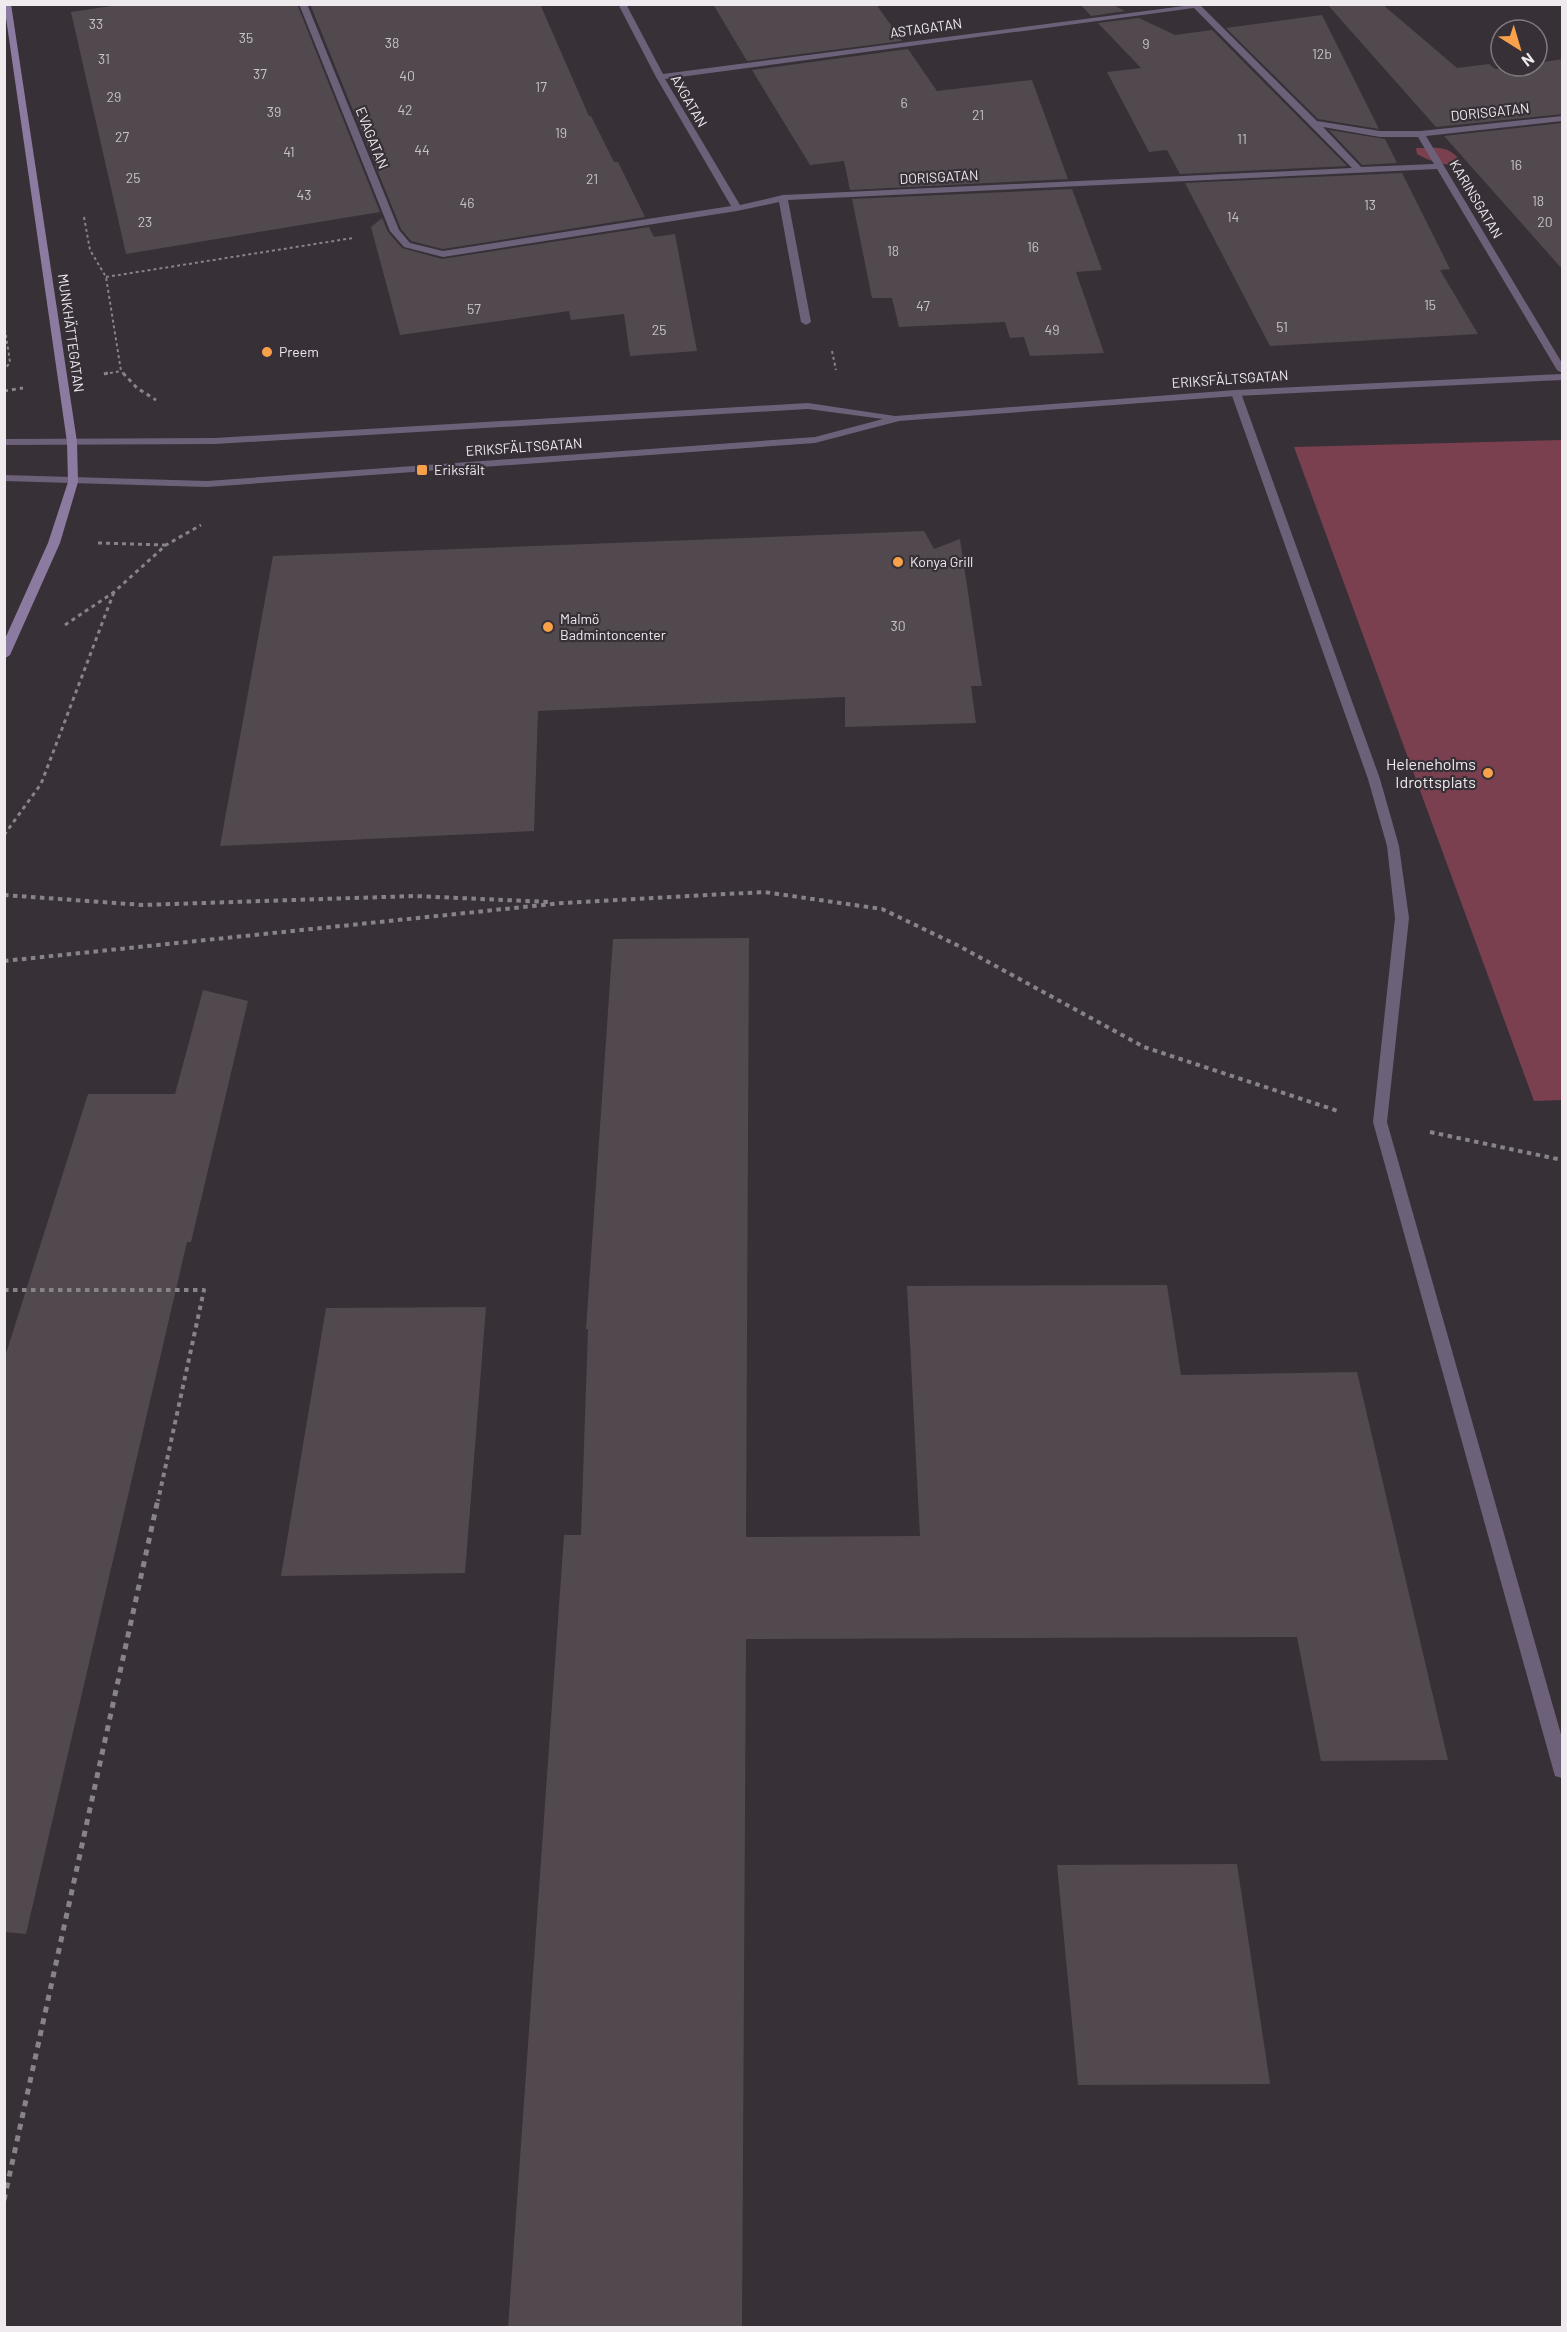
<svg xmlns="http://www.w3.org/2000/svg" width="1567" height="2332" font-family="Barlow,sans-serif">
	<style>
		.green { fill: #7b4050 }
		.building { fill: #52494e }
		.lines { fill: none; stroke-linecap: round; stroke-linejoin: round }
		.path-far3 { stroke: #888388; stroke-width: 2; stroke-dasharray: 3 3; stroke-linecap: butt }
		.path-far2 { stroke: #888388; stroke-width: 3; stroke-dasharray: 4 4; stroke-linecap: butt }
		.path-far1 { stroke: #888388; stroke-width: 4; stroke-dasharray: 4.5 4.5; stroke-linecap: butt }
		.path { stroke: #888388; stroke-width: 5; stroke-dasharray: 6 6; stroke-linecap: butt }
		.service { fill: #6c6179; fill-rule: evenodd }
		.minor { fill: #6c6179; fill-rule: evenodd }
		.tertiary { fill: #6c6179; fill-rule: evenodd }
		.secondary { fill: #8c7ba1; fill-rule: evenodd }
		.poi-dot { fill: #f8a14a; stroke: #373037; stroke-width: 2 }
		.labels { text-anchor: middle; stroke-width: 4.5; stroke-linejoin: round; paint-order: stroke }
		.number-label { font-size: 14px; fill: #c7c2c6 }
		.far-street-label { font-size: 14px; fill: #eeeaee; stroke: #373037 }
		.far-poi-label { font-size: 14px; fill: #eeeaee; stroke: #373037; text-anchor: start }
		.poi-label { font-size: 16px; fill: #eeeaee; stroke: #373037; text-anchor: end }
	</style>
	<rect width="100%" height="100%" fill="#373037"/>
	<path class="green" d="M1416,148C1438,148 1449,144 1463,164C1447,167 1431,162 1417,154Z
		M1562,440V1100L1534,1101L1294,447Z"/>
	<path class="building" d="M125,4H297L380,212L126,254L71,12Z
		M310,4H540L589,116H591L614,162H618L645,217L443,249L411,241L401,229Z
		M713,4H876L902,41L747,61Z
		M1080,4H1111L1125,11L1091,16Z
		M1327,4H1382L1457,68L1489,64L1495,69L1537,66V63L1563,59V114L1436,127Z
		M1322,15L1379,129L1318,119L1226,28Z
		M1139,18L1175,35L1212,30L1347,166L1180,174L1167,150L1149,152L1107,72L1141,68L1098,23Z
		M908,49L937,91L1032,80L1068,179L850,190L844,161L810,165L752,70Z
		M1563,123V270L1444,136Z
		M1329,130L1385,139L1397,163L1362,165Z
		M1402,173L1450,269L1440,270L1478,334L1270,346L1185,183Z
		M1072,189L1102,270L1076,272L1104,353L1030,356L1024,337L1010,338L1005,322L899,327L892,298H872L852,199Z
		M382,218L388,232L402,248L442,259L649,227L654,237L675,234L697,351L630,356L624,314L571,320L569,311L400,335L371,227Z
		M924,531L934,549L960,539L982,686H971L976,723L845,727V697L538,711L534,831L220,846L273,556Z
		M749,938L746,1537L920,1536L907,1286L1167,1285L1181,1375L1357,1372L1448,1760L1321,1761L1297,1637L746,1639L742,2328H508L564,1535H581L588,1329H586L613,939Z
		M203,990L248,1001L191,1242H187L26,1934L4,1932V1360L88,1094H175Z
		M486,1307L465,1573L281,1576L326,1308Z
		M1237,1864L1270,2084L1078,2085L1057,1865Z"/>
	<g class="lines">
		<path class="path-far3" d="M84,217L90,250L106,277L121,371L125,375
			M106,277L353,238
			M4,323L10,362L4,371
			M832,351L836,370
			M104,374L121,371"/>
		<path class="path-far2" d="M123,373L137,388L156,400
			M104,374L108,373
			M4,391L23,388
			M98,543L166,545
			M65,625L114,592L166,545L201,525
			M4,835L41,784L114,592"/>
		<path class="path-far1" d="M4,895L143,905L414,896L549,902
			M4,961L562,903L764,892L882,909L959,946L1144,1047L1338,1111
			M1430,1132L1562,1160
			M4,1290H204L158,1501"/>
		<path class="path" d="M4,2200L158,1499"/>
		<path class="service" d="M1236,390L1241,393L1380,779L1399,846L1409,918L1387,1122L1562,1738V1778L1555,1776L1553,1769L1373,1122L1395,918L1387,846L1368,779L1231,393Z"/>
		<path class="minor" d="M299,4H307L399,230L410,243L443,251L731,206L656,77L618,4H626L663,74L1199,4L1317,121L1380,131H1421L1562,116V121L1426,136L1562,363V373L1557,370L1437,169L788,200L811,322L806,325L801,322L779,202L737,211L443,257L404,247L390,231ZM1194,8L1352,168L783,195L740,205L665,79ZM1323,127L1380,137H1418L1434,164L1361,167Z"/>
		<path class="tertiary" d="M1562,374V380L1236,396L899,421L815,443L207,487L4,481V475L207,481L815,437L883,419L808,409L215,444L4,445V439L215,438L808,403L895,416L1236,390Z"/>
		<path class="secondary" d="M4,4H11L77,442L78,482L60,543L10,655L4,659V641L48,543L68,482L67,442Z"/>
	</g>
	<g class="poi-dot">
		<circle cx="267" cy="352" r="6"/>
		<rect x="416" y="464" width="12" height="12" rx="3"/>
		<circle cx="898" cy="562" r="6"/>
		<circle cx="548" cy="627" r="6"/>
		<circle cx="1488" cy="773" r="6"/>
	</g>
	<g class="labels">
		<g class="number-label">
			<text x="96" y="29">33</text>
			<text x="246" y="43">35</text>
			<text x="392" y="48">38</text>
			<text x="1146" y="49">9</text>
			<text x="1322" y="59">12b</text>
			<text x="104" y="64">31</text>
			<text x="260" y="79">37</text>
			<text x="407" y="81">40</text>
			<text x="541" y="92">17</text>
			<text x="114" y="102">29</text>
			<text x="904" y="108">6</text>
			<text x="405" y="115">42</text>
			<text x="274" y="117">39</text>
			<text x="978" y="120">21</text>
			<text x="561" y="138">19</text>
			<text x="122" y="142">27</text>
			<text x="1242" y="144">11</text>
			<text x="422" y="155">44</text>
			<text x="289" y="157">41</text>
			<text x="1516" y="170">16</text>
			<text x="133" y="183">25</text>
			<text x="592" y="184">21</text>
			<text x="304" y="200">43</text>
			<text x="1538" y="206">18</text>
			<text x="467" y="208">46</text>
			<text x="1370" y="210">13</text>
			<text x="1233" y="222">14</text>
			<text x="145" y="227">23</text>
			<text x="1545" y="227">20</text>
			<text x="1033" y="252">16</text>
			<text x="893" y="256">18</text>
			<text x="1430" y="310">15</text>
			<text x="923" y="311">47</text>
			<text x="474" y="314">57</text>
			<text x="1282" y="332">51</text>
			<text x="659" y="335">25</text>
			<text x="1052" y="335">49</text>
			<text x="898" y="631">30</text>
		</g>
		<g class="far-street-label">
			<text transform="translate(926 28) rotate(-8)" y="5">ASTAGATAN</text>
			<text transform="translate(689 101) rotate(60)" y="5">AXGATAN</text>
			<text transform="translate(1490 112) rotate(-6)" y="5">DORISGATAN</text>
			<text transform="translate(372 138) rotate(68)" y="5">EVAGATAN</text>
			<text transform="translate(939 177) rotate(-3)" y="5">DORISGATAN</text>
			<text transform="translate(1476 199) rotate(59)" y="5">KARINSGATAN</text>
			<text transform="translate(71 333) rotate(82)" y="5">MUNKHÄTTEGATAN</text>
			<text transform="translate(1230 379) rotate(-4)" y="5">ERIKSFÄLTSGATAN</text>
			<text transform="translate(524 447) rotate(-4)" y="5">ERIKSFÄLTSGATAN</text>
		</g>
		<g class="far-poi-label">
			<text x="279" y="357">Preem</text>
			<text x="434" y="475">Eriksfält</text>
			<text x="910" y="567">Konya Grill</text>
			<text x="560" y="624">Malmö<tspan x="560" dy="16">Badmintoncenter</tspan></text>
		</g>
		<g class="poi-label">
			<text x="1476" y="770">Heleneholms<tspan x="1476" dy="18">Idrottsplats</tspan></text>
		</g>
	</g>
	<rect width="1567" height="2332" fill="none" stroke="#eeeaee" stroke-width="12"/>
	<g transform="translate(1519 48) rotate(143)"><circle r="28" fill="#373037" stroke="#807a80" stroke-width="1.5"/>
	<path d="M0-4.5L10 22L0 15L-10 22Z" fill="#f8a14a"/>
	<text y="-9" font-size="16" font-weight="bold" text-anchor="middle" fill="#eeeaee">N</text>
	</g>
</svg>
